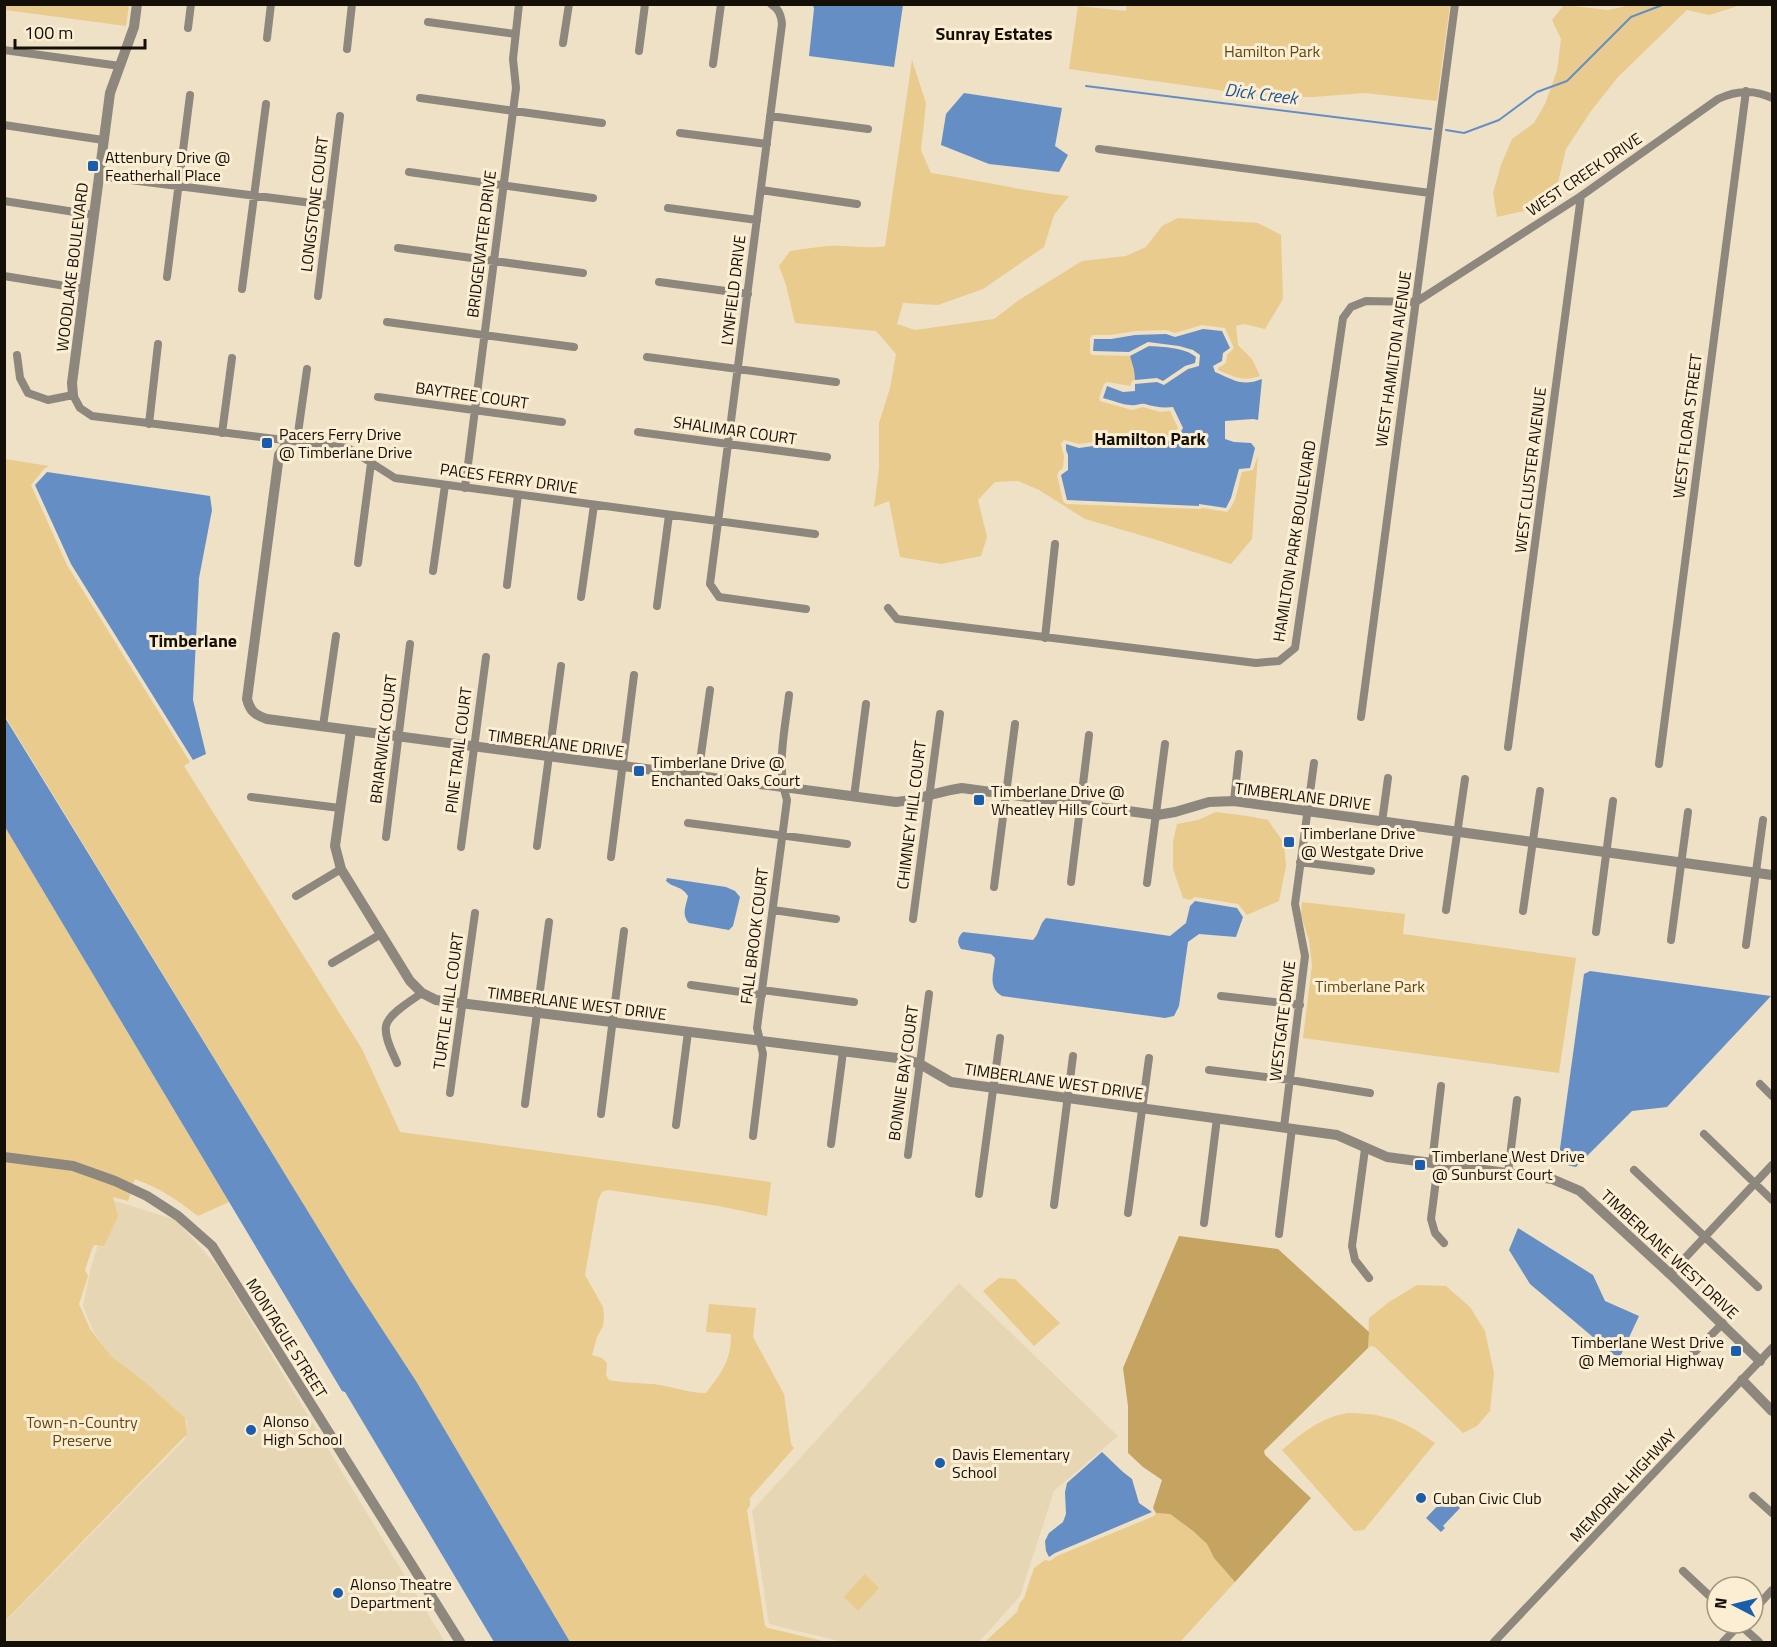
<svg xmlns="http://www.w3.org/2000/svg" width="1777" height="1647" font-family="'Titillium Web',sans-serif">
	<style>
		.built { fill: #e7d6b4 }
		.green { fill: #e9cb8d }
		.forest { fill: #c5a461 }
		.water { fill: #658ec5 }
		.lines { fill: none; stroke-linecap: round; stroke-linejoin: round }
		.stream { stroke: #658ec5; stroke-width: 2 }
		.minor { stroke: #8d877d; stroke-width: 8 }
		.tertiary { stroke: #8d877d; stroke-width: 10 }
		.poi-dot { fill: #1a5dad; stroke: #fbeed3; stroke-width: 2 }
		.labels { text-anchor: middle; stroke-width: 6; stroke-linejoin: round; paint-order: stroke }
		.park-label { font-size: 16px; fill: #5e4712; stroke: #fbeed3 }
		.poi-label { font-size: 16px; fill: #141007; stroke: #fbeed3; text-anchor: start }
		.street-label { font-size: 16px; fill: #141007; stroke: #fbeed3 }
		.neighbourhood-label { font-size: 18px; font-weight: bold; fill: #141007; stroke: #fbeed3 }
		.water-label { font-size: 18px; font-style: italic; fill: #1e5599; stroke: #fbeed3 }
	</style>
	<rect width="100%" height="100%" fill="#eee1c6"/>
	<path class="built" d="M112,1200L176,1220L218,1267L445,1642H5L4,1623L185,1439L187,1421L109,1354L93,1331L83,1306L91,1267Z
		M959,1283L1118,1436L1054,1491L1020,1596L979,1642H843L769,1624L752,1511Z"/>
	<path class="green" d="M5,4H129V5L126,26L5,10Z
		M1127,4L1450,5L1437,101L1365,93L1313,97H1268L1069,69L1078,6L1126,11Z
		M1564,5L1608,10L1631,5H1741L1709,15L1687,10L1618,77L1591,111L1566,149L1558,182L1533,209L1497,217L1493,193L1501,165L1512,139L1534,123L1545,104L1557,71L1561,39L1552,20Z
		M912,60L926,103L921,150L931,173C977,180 1022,191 1069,196L1054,215L1044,247L983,289L938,305L903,303L897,324L915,330L994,319L1019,300L1082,261L1126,256L1146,247L1162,226L1178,218L1258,223L1281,235L1283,299L1265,329L1244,324L1236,326L1238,345L1252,359L1260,376C1242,382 1235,377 1218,370V368L1226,363L1227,355L1234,348L1225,328L1202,325L1175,333L1166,330L1135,331L1111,335H1093L1090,338V353L1092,355L1130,356L1134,370L1135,380L1132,381L1130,386L1107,382L1104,384L1099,398L1100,401L1132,410L1143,407L1160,412L1170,411L1178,428L1175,434L1164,438L1149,434L1079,444L1064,440L1061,444L1064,456L1063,468L1059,471L1057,475L1063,501L1066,504L1199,509L1203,508L1227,512C1237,503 1238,485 1242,472L1253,470L1258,455L1252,539L1231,564L1157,540L1085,519L1039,490L1018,481L995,482L978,500L987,537L981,556L941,564L900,557L889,501L874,507L879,468V423L890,388L896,354L876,331L795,323L786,285L779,266L790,251C807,249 825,245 842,246C857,246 870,249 885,246Z
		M4,456L5,459L49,466L44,469L31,485L67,565L190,762L184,766L362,1049L400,1132L771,1182L767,1216L719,1206L608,1190L602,1192L598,1200L585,1275L603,1307L604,1316L603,1326L597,1337L592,1355L602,1358L607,1363L606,1375L609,1380C624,1383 639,1383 653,1384C671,1386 688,1393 706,1393C722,1372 731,1361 731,1334L706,1332L709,1304L756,1308L753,1337L784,1394L791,1444L794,1448L750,1498V1506L747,1510L765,1626L768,1628L827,1642H570L416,1381L350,1280L5,716Z
		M1216,812L1247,816L1268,820L1284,843L1286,866L1279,901L1247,915L1238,904L1195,897L1190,900L1183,898L1173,869V842L1177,824L1198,820Z
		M5,827L229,1202L198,1216C176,1199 161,1189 135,1179L133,1184L5,1152Z
		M1302,902L1405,914L1403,934L1576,958L1559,1073L1303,1038L1312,965L1309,941L1301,915Z
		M5,1161L72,1171L113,1185L131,1193L128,1201L113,1197L118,1216L104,1246L94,1245L92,1249L85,1270L88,1276L79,1304L90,1329L111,1356L146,1383L185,1418L187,1434L5,1621Z
		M999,1278L1015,1279L1060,1323L1034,1346L983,1291Z
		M1417,1285L1446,1286L1470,1307L1485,1331L1494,1373L1490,1411L1477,1426L1463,1433L1375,1347L1371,1346L1368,1348L1369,1318L1389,1302Z
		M1347,1413C1384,1413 1405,1421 1435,1443L1364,1530L1354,1531L1282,1450C1303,1432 1319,1419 1347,1413Z
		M1156,1513L1170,1514L1193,1531L1207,1544L1214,1558L1235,1582L1180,1642H985L1017,1612L1020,1603L1024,1598L1034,1568L1045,1560L1050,1561L1057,1556L1154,1516Z
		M865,1574L879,1588L858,1611L844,1597Z"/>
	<path class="forest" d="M1179,1236L1278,1249L1369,1332L1368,1348L1264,1451L1265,1455L1311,1498L1235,1582L1214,1558L1207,1544L1193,1531L1170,1514L1156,1513L1153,1508L1162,1480L1143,1467L1128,1453V1406L1123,1368Z"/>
	<path class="water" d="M813,5H903L894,67L809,56L814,9Z
		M964,93L1062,108L1055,146L1068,155L1059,172L989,164L941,145L946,114Z
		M1203,329L1222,331L1230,348L1223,353L1222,361L1213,366L1215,372C1234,380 1242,387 1262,379L1258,420L1253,419L1225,421V439L1234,442L1251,443L1255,448L1250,468L1239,469L1231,498L1226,508L1199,504V506L1067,500L1061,475L1068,470V455L1066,450V444L1079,448L1150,438L1165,442L1178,437L1183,428L1173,407C1163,408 1155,407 1145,404C1140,403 1136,406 1131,405C1122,405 1112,400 1103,398L1107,386L1123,392L1135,391V384L1157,382L1164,385L1188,369L1199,366L1200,355L1193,350L1179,346L1148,342L1129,352L1093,351L1094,339H1111L1135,335L1166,334L1175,337Z
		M1149,346C1163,347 1184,347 1196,357L1195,363L1185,366L1163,381L1157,378L1135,380L1134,370L1130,356Z
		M47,472L210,496L212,510L199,578L193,700L206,754L193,760L71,564L35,485Z
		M4,716L350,1280L416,1381L570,1642H494L345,1392L342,1391L5,827Z
		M667,878L726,887L735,891L740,897L733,926L729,930L689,923C681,915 686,906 688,896C681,885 675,889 666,881Z
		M1195,901L1237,908L1243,917L1236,937L1199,934L1188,942L1179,1006L1174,1016L1165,1018L1002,996C987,987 994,973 995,958L991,954L961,949C956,942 958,937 963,932L1033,940C1040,933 1039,924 1046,918L1170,936L1186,923L1190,906Z
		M1590,971L1771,996L1667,1107L1632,1111L1576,1167L1558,1163L1584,974Z
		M1518,1228L1593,1275L1605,1301L1639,1316L1619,1359L1530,1284L1509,1250Z
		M1102,1452L1123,1472L1132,1479L1139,1503L1152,1512L1055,1553L1049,1557L1046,1551L1045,1541L1049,1533L1063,1522L1066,1514L1065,1492L1067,1483Z
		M1447,1496L1460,1508L1443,1526L1445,1528L1441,1532L1426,1518Z"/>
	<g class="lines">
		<path class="stream" d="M1086,86L1431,129
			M1446,130L1464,133L1499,120L1537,92L1567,81L1631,17L1665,4"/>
		<path class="minor" d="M771,4C779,9 781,15 782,24L710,584L719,597L806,609
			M428,22L515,34
			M188,28L191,4
			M267,38L271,4
			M563,43L569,4
			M347,49L352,4
			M4,50L120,66
			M639,51L645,4
			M713,64L721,4
			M420,98L602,123
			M770,116L868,129
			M4,125L103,140
			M680,133L767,144
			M1099,149L1430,193
			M409,172L593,198
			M99,176L328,205
			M761,190L857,204
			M4,201L94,215
			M668,208L757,220
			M398,248L583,273
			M4,276L84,289
			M167,277L190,95
			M659,282L748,294
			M242,289L266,104
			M318,296L340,116
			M387,322L574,347
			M17,355L20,378L28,393L48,400L73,395L80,408L92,416L348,448L395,478L815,534
			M647,357L836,382
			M378,397L562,422
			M149,424L158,344
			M638,432L827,457
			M222,433L232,358
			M289,441L298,433L307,369
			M465,488L516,88L513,59L519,4
			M358,563L371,463
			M433,571L445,485
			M507,585L518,495
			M581,597L594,505
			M657,606L669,515
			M888,608L897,619L1256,663L1279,661L1295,648L1343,318L1351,307L1366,301L1416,302L1581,196L1718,99C1737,90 1754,89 1772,98
			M1045,638L1055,544
			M1361,717L1455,4
			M323,726L336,636
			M1508,747L1581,196
			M1659,764L1746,91
			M698,776L710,690
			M251,797L340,808
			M854,797L866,704
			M1234,801L1239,754
			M1382,822L1388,778
			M688,823L847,844
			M386,837L410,644
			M537,846L561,666
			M461,847L486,657
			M611,857L634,675
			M1300,862L1371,871
			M1071,882L1089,735
			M1147,883L1165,744
			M994,887L1015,724
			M296,896L341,869
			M773,910L836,919
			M1446,910L1465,779
			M1523,911L1540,791
			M913,919L940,714
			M1596,932L1613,801
			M1671,940L1688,812
			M1746,945L1763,820
			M332,963L381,934
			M691,985L762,995
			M762,990L854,1002
			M1221,996L1300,1005
			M397,1063C393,1053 384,1038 386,1026C388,1014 412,1000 422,993
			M1209,1070L1290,1080L1370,1093
			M1760,1084L1772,1096
			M450,1093L475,913
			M525,1104L549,922
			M601,1114L624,931
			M676,1125L688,1032
			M1284,1127L1305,956L1295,904L1314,763
			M1704,1134L1772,1200
			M753,1136L763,1054L757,1028L787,800C776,766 785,730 789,695
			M831,1144L843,1052
			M1365,1149L1352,1246L1355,1260L1369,1278
			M908,1155L929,994
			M1432,1163L1441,1086
			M1438,1164L1431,1219L1435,1233L1444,1243
			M1634,1170L1758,1287
			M1508,1173L1517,1100
			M979,1194L1000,1038
			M1054,1205L1073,1056
			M1128,1213L1149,1058
			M1204,1223L1217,1118
			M1279,1234L1292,1128
			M1670,1274L1772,1165
			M1686,1361L1723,1323
			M1753,1496L1772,1513
			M1683,1571L1717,1603
			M1753,1611L1772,1590
			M1738,1623L1759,1642
			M1494,1642L1772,1348
			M1723,1642L1741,1623"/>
		<path class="tertiary" d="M73,395L72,383L110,93L134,27L137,4
			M289,441L279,455L247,699C250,711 255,715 267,719L896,802C919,800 939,791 962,788L1157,815L1175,812L1209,802L1234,801L1772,875
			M351,730L335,846L341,869L410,981L422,993L436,1000L905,1059L920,1064L951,1082L1337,1135L1387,1157L1552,1179L1580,1191L1670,1274L1760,1361
			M4,1157L73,1166L115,1181L147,1196L178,1216L212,1246L460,1642
			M1742,1380L1772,1411"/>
	</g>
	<g class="poi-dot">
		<rect x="87" y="160" width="12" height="12" rx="3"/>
		<rect x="261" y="437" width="12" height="12" rx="3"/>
		<rect x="633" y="765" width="12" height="12" rx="3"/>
		<rect x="973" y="794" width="12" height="12" rx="3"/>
		<rect x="1283" y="836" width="12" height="12" rx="3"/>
		<rect x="1414" y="1159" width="12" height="12" rx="3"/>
		<rect x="1730" y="1345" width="12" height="12" rx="3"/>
		<circle cx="251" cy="1430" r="6"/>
		<circle cx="940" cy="1463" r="6"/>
		<circle cx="1421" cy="1498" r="6"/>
		<circle cx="338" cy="1593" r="6"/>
	</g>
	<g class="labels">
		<g class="park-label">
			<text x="1272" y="57">Hamilton Park</text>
			<text x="1370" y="992">Timberlane Park</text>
			<text x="82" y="1428">Town-n-Country<tspan x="82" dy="18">Preserve</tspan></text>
		</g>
		<g class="poi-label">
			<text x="105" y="163">Attenbury Drive @<tspan x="105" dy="18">Featherhall Place</tspan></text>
			<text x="279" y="440">Pacers Ferry Drive<tspan x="279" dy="18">@ Timberlane Drive</tspan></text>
			<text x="651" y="768">Timberlane Drive @<tspan x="651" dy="18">Enchanted Oaks Court</tspan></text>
			<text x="991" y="797">Timberlane Drive @<tspan x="991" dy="18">Wheatley Hills Court</tspan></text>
			<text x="1301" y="839">Timberlane Drive<tspan x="1301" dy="18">@ Westgate Drive</tspan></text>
			<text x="1432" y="1162">Timberlane West Drive<tspan x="1432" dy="18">@ Sunburst Court</tspan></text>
			<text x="1724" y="1348" text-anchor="end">Timberlane West Drive<tspan x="1724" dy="18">@ Memorial Highway</tspan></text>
			<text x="263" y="1427">Alonso<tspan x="263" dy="18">High School</tspan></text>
			<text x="952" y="1460">Davis Elementary<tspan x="952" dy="18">School</tspan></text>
			<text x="1433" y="1504">Cuban Civic Club</text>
			<text x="350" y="1590">Alonso Theatre<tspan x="350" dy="18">Department</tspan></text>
		</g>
		<g class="street-label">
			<text transform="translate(1584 174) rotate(-34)" y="6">WEST CREEK DRIVE</text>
			<text transform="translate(314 204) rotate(-83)" y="6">LONGSTONE COURT</text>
			<text transform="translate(481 244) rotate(-83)" y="6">BRIDGEWATER DRIVE</text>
			<text transform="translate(72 267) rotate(-83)" y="6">WOODLAKE BOULEVARD</text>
			<text transform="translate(733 290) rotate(-83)" y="6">LYNFIELD DRIVE</text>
			<text transform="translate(1393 359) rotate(-82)" y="6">WEST HAMILTON AVENUE</text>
			<text transform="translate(472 395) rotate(8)" y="6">BAYTREE COURT</text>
			<text transform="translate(1687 426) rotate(-83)" y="6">WEST FLORA STREET</text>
			<text transform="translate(735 430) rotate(8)" y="6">SHALIMAR COURT</text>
			<text transform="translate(1530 470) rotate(-83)" y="6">WEST CLUSTER AVENUE</text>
			<text transform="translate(509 478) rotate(8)" y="6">PACES FERRY DRIVE</text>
			<text transform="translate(1294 541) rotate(-81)" y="6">HAMILTON PARK BOULEVARD</text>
			<text transform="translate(383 739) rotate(-83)" y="6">BRIARWICK COURT</text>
			<text transform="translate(556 743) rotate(7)" y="6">TIMBERLANE DRIVE</text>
			<text transform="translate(458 750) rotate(-83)" y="6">PINE TRAIL COURT</text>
			<text transform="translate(1303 796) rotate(7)" y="6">TIMBERLANE DRIVE</text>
			<text transform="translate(911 815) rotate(-83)" y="6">CHIMNEY HILL COURT</text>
			<text transform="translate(754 936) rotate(-83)" y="6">FALL BROOK COURT</text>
			<text transform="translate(448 1001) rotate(-82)" y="6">TURTLE HILL COURT</text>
			<text transform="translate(577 1003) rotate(7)" y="6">TIMBERLANE WEST DRIVE</text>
			<text transform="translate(1282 1021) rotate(-83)" y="6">WESTGATE DRIVE</text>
			<text transform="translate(903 1073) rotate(-82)" y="6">BONNIE BAY COURT</text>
			<text transform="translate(1054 1081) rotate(8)" y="6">TIMBERLANE WEST DRIVE</text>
			<text transform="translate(1670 1254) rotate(43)" y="6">TIMBERLANE WEST DRIVE</text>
			<text transform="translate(287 1338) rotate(58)" y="6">MONTAGUE STREET</text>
			<text transform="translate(1623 1485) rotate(-47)" y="6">MEMORIAL HIGHWAY</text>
		</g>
		<g class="neighbourhood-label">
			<text x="994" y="40">Sunray Estates</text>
			<text x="1150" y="445">Hamilton Park</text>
			<text x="193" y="647">Timberlane</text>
		</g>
		<g class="water-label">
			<text transform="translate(1261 94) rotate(7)" y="6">Dick Creek</text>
		</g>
	</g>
	<rect width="1777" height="1647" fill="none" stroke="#141007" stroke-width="12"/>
	<g transform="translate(1735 1605) rotate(277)"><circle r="28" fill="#fbeed3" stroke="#9f9581" stroke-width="1.5"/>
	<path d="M0-4.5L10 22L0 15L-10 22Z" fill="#1a5dad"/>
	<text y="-9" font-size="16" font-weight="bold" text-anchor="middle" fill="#141007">N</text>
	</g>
	<path d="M15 39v9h130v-9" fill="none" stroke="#141007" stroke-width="3"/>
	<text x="24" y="39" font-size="18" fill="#141007" stroke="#fbeed3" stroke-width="4.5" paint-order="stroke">100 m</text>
</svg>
